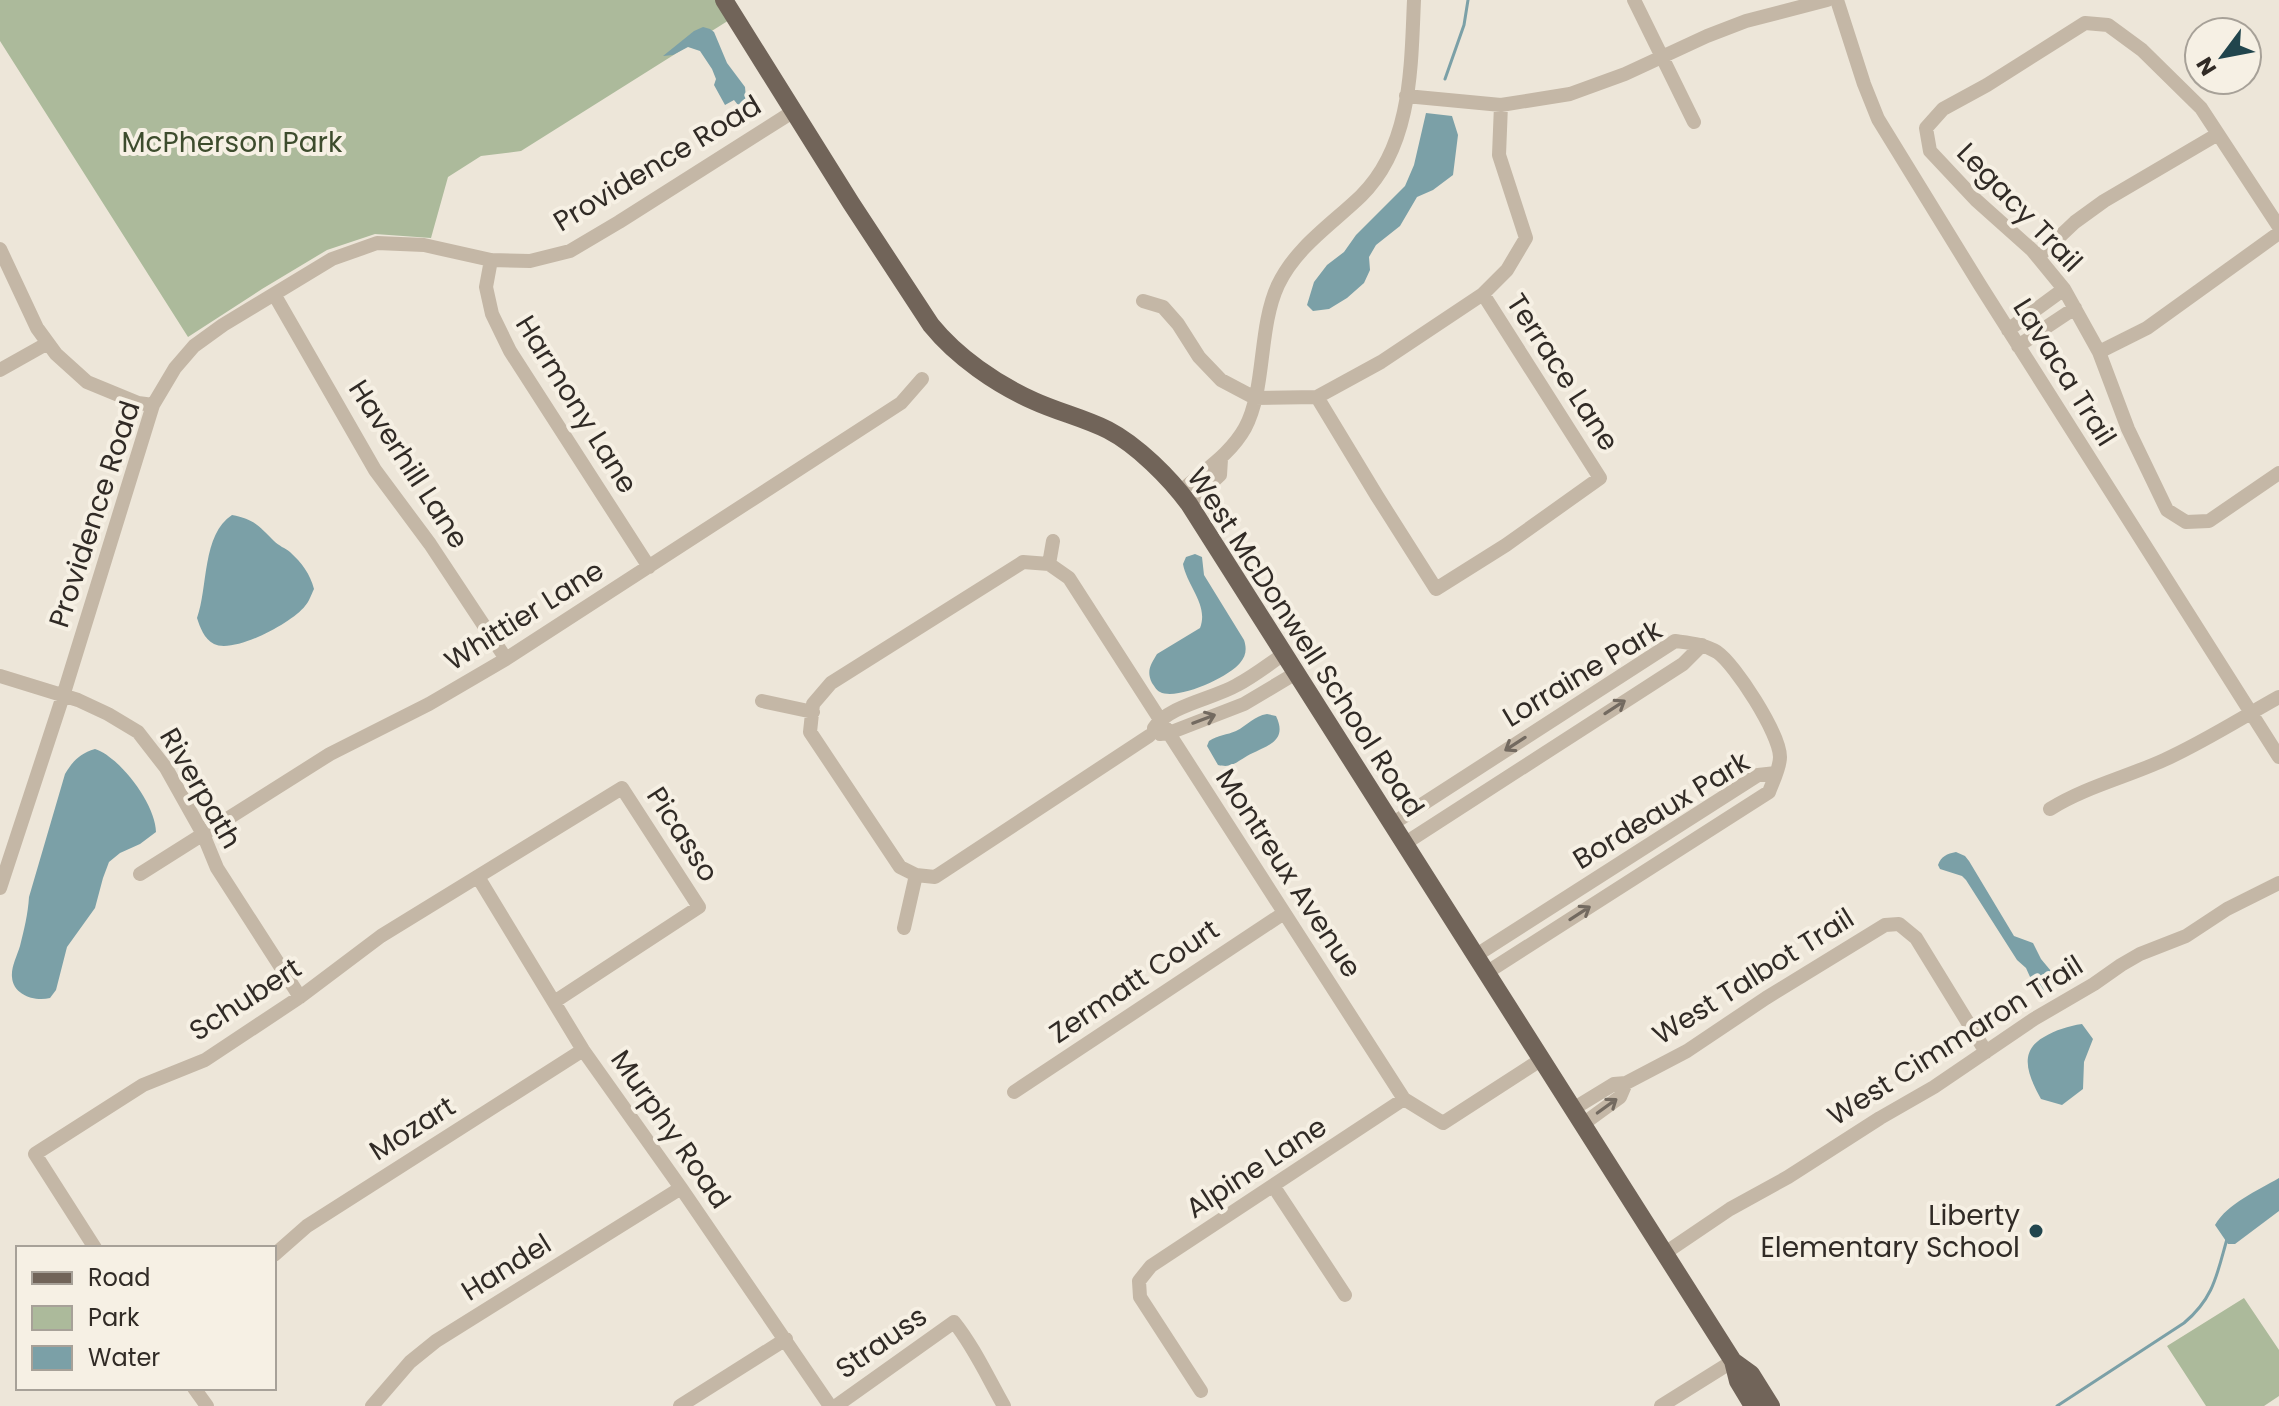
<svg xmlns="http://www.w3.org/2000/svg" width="2279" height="1406" font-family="Poppins,sans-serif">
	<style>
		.green { fill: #acba9b }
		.water { fill: #7ba0a7 }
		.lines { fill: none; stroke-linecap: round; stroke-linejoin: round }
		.stream { stroke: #7ba0a7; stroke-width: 3 }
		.minor { stroke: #c4b7a6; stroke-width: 14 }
		.major { stroke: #716459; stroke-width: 18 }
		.oneway { stroke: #736a60 }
		.poi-dot { fill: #21454d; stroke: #f6f0e4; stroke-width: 3 }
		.labels { text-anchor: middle; stroke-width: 8; stroke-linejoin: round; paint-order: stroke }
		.park-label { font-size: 28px; fill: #3d4c2d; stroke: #f6f0e4 }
		.street-label { font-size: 28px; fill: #312b26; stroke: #f6f0e4 }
		.poi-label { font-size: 28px; fill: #312b26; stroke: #f6f0e4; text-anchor: end }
	</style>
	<rect width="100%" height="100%" fill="#ede6d9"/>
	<path class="green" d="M0,0H724L734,17L521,151L481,156L448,177L431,238L375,234L327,250L262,289L188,337L0,41Z
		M2244,1298L2279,1350V1396L2264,1406H2206L2167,1346Z"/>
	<path class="water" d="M703,27L710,29L714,32L727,63L745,87L746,98L738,105L734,100L725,105L714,85L716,79L712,69L700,51L688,47L673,55L663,56L694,31Z
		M1426,113L1452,116L1458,135L1453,175L1433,190L1417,197L1400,226L1376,245L1369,257L1370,270L1364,283L1347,298L1329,309L1313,311L1307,305L1314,282L1327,265L1344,252L1356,235L1405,186L1414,165Z
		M232,515C254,519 259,526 274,541C279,546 285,548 290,552C302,563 310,574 314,589C311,595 309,602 305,606C292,623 234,654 214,644C204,639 200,627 197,618C208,588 202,534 232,515Z
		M1195,554L1202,557L1204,575L1244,640C1247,649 1246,656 1240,663C1229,677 1177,701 1160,692C1156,690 1155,687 1152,683C1146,671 1151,664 1157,654L1200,628C1209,605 1187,586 1183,564L1186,557Z
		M1267,714L1276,716C1289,743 1264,746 1247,756C1235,763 1232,768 1218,765L1207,746L1209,741C1218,735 1227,735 1236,731C1248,725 1254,716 1267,714Z
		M95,749C120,757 156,805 156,832L140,844L120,853L109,862L103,878L95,908L67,947L56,990L50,998C35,1002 13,995 12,977C11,967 17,956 20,946C24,930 28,914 29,897L65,774C73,761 79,754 95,749Z
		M1956,852L1965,856L1969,861L2014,936L2033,943L2041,959L2056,977L2054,982L2043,990L2035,988L2026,968L2017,960L1966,880L1962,876L1940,869L1938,865C1941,856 1947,854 1956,852Z
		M2082,1024L2093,1039L2084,1062L2083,1089L2062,1105L2041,1099C2029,1077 2017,1052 2044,1037C2056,1030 2068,1026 2082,1024Z
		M2279,1178V1211L2235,1244H2228L2215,1225C2228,1203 2257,1191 2279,1178Z"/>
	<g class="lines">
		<path class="stream" d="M1445,79L1464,25L1468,0
			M2057,1406L2184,1323C2214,1298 2217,1274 2227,1239"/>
		<path class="minor" d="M1634,0L1694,122
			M1837,0L1864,84L1878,119L1980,285L2279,757
			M1406,96L1501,105L1570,94L1625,74L1707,36L1746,21L1827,0
			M2279,227L2201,108L2142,50L2108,25L2085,23L1987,85L1943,109L1926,128L1930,151L1976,200L2032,250L2064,289L2099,352L2128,429L2167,510L2186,522L2209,521L2279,473
			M0,249L37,328L56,354L87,382L138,403L153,405
			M2038,257L2075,222L2104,201L2218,134
			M491,260L486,287L492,314L510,351L649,567
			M274,294L375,470L430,544L506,659
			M1143,301L1163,307L1178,324L1199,357L1221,380L1255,398L1317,397L1381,362L1483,294L1507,270L1526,238L1499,155L1501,105
			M2008,330L2064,289
			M2018,346L2075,308
			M2099,352L2147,328L2279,233
			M0,370L48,343
			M1317,397L1377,496L1436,589L1506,545L1600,478L1483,294
			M1180,492C1203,471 1230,455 1245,428C1266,389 1258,328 1278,285C1296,247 1332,224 1361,196C1412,146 1411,67 1414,0
			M1189,504L1220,475L1221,459
			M1049,564L1069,578L1404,1099L1443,1123L1542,1059
			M1049,564L1023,562L831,683L813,704L810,732L900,867L916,875L935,877L1149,736
			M1049,564L1053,541
			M0,676L78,700L108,714L138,732L166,768L203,834L217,868L300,997
			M762,701L813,712
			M1154,728C1169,705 1213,699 1237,685C1254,676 1269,664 1284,654
			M1160,734L1169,733L1244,704L1296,673
			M2050,809C2085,787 2127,777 2164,760C2204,742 2241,718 2279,697
			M1392,824L1675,641C1690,643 1704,644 1717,652C1735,664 1780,734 1780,757C1780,768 1773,781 1769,792L1486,973
			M1404,844L1683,664L1702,645
			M140,874L330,754L429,704L506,659L901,403L922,379
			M478,877L583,1050L681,1188L830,1406
			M0,888L63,696L153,405L175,368L194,346L223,325L332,259L377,243L424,245L491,260L530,261L570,251L619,222L794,111
			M904,928L916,875
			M1475,956L1758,775L1776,773
			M1014,1092L1284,913
			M1573,1109L1614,1084L1626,1083L1687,1051L1766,998L1885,925L1899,924L1916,938L1986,1052
			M1583,1124L1620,1097L1626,1083
			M1274,1187L1345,1295
			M95,1248L35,1154L143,1085L205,1060L300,997L381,936L622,788L699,907L554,1002
			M1665,1253L1730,1209L1788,1177L1880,1118L1934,1087L2034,1019L2094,984L2121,965L2140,954L2186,936L2227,909L2279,883
			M274,1255L307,1226L583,1050
			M194,1388L207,1406
			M1201,1391L1140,1297L1139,1281L1151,1266L1404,1099
			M372,1406L410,1362L436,1341L681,1188
			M680,1406L786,1339
			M836,1406L954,1322C974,1347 988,1378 1004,1406
			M1661,1406L1733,1361"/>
		<path class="major" d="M724,0L851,203L931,325C957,357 996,384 1034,401C1058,412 1084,418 1108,430C1137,445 1170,478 1189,504L1733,1361L1738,1381L1753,1406
			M1733,1361L1751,1374L1771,1406"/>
	</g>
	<defs><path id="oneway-shaft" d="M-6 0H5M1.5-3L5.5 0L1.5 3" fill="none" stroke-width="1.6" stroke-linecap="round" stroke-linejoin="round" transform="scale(2)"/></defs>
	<g class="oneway">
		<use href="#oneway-shaft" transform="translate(1615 707) rotate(-33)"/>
		<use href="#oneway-shaft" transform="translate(1204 719) rotate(-21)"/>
		<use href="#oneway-shaft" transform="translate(1515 744) rotate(147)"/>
		<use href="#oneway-shaft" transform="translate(1580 913) rotate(-33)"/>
		<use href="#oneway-shaft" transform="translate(1607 1106) rotate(-36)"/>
	</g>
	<circle class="poi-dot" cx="2036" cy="1231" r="8"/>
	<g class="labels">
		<g class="park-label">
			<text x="232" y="152">McPherson Park</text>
		</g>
		<g class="street-label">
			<text transform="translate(657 163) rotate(-31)" y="10">Providence Road</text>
			<text transform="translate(2020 207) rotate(46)" y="10">Legacy Trail</text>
			<text transform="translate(1563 372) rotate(57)" y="10">Terrace Lane</text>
			<text transform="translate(2065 372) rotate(58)" y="10">Lavaca Trail</text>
			<text transform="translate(577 404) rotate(58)" y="10">Harmony Lane</text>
			<text transform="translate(409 464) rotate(57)" y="10">Haverhill Lane</text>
			<text transform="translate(94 514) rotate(-72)" y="10">Providence Road</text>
			<text transform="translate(524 615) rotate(-32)" y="10">Whittier Lane</text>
			<text transform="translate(1306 642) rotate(57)" y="10">West McDonwell School Road</text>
			<text transform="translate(1582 673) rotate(-31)" y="10">Lorraine Park</text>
			<text transform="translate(201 788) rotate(60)" y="10">Riverpath</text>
			<text transform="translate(1661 810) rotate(-31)" y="10">Bordeaux Park</text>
			<text transform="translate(683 834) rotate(57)" y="10">Picasso</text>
			<text transform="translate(1289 873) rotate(57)" y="10">Montreux Avenue</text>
			<text transform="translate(1753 976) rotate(-32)" y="10">West Talbot Trail</text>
			<text transform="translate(1134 981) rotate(-34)" y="10">Zermatt Court</text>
			<text transform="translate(245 999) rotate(-33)" y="10">Schubert</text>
			<text transform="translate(1955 1040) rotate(-32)" y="10">West Cimmaron Trail</text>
			<text transform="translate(412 1128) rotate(-32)" y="10">Mozart</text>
			<text transform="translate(671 1129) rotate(55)" y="10">Murphy Road</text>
			<text transform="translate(1256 1167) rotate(-33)" y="10">Alpine Lane</text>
			<text transform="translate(506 1267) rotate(-32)" y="10">Handel</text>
			<text transform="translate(881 1342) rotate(-35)" y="10">Strauss</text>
		</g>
		<g class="poi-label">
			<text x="2020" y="1225">Liberty<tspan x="2020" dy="32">Elementary School</tspan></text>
		</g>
	</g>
	<rect x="16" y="1246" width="260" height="144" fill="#f6f0e4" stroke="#a7a198" stroke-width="2"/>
	<rect x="32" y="1272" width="40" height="12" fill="#716459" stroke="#a7a198" stroke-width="2"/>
	<text x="88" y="1286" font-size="24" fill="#312b26">Road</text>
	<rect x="32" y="1306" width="40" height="24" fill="#acba9b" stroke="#a7a198" stroke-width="2"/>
	<text x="88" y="1326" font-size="24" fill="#312b26">Park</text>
	<rect x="32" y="1346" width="40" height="24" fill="#7ba0a7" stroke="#a7a198" stroke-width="2"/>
	<text x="88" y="1366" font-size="24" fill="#312b26">Water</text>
	<g transform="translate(2223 56) rotate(238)"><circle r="38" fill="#f6f0e4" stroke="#a7a198" stroke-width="2"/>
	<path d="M0-6L14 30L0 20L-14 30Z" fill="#21454d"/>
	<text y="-12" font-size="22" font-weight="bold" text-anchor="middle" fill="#312b26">N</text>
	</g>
</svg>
